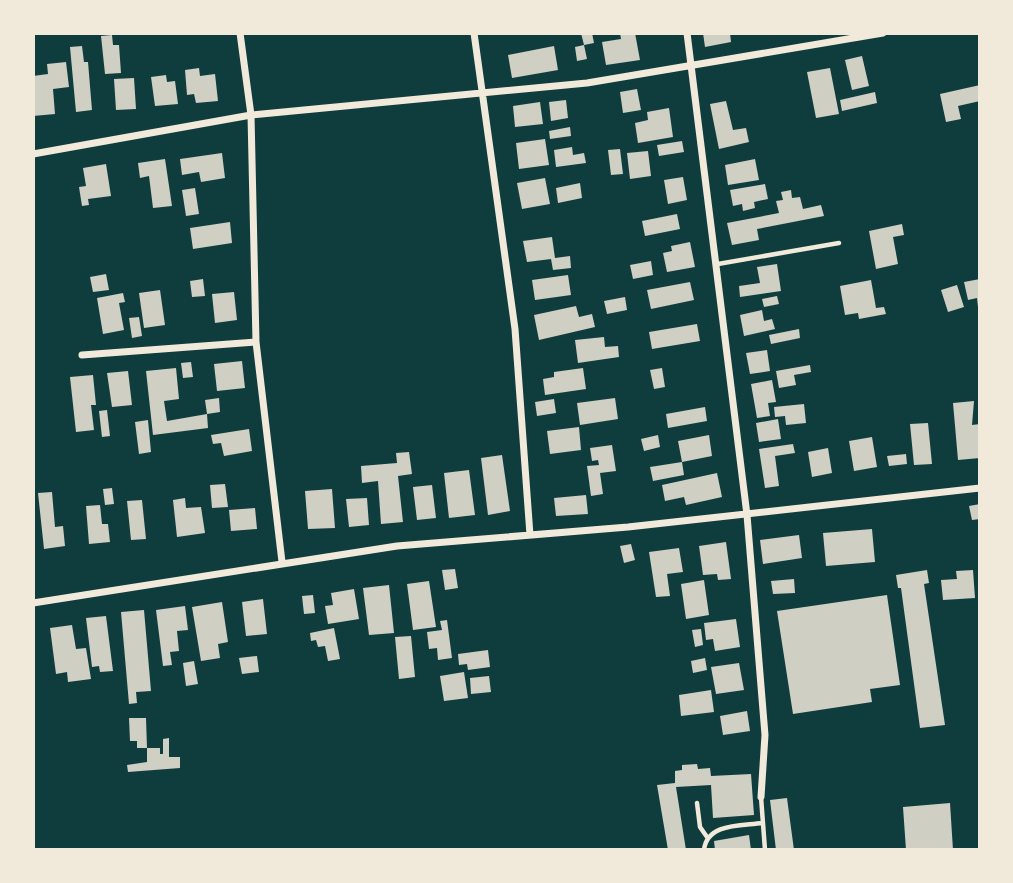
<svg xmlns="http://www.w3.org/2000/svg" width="1013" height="883" font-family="Arial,sans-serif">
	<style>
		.building { fill: #cfcfc3 }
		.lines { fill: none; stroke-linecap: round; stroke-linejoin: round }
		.service { stroke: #f1e9da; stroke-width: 4.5 }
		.minor { stroke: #f1e9da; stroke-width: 7 }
	</style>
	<rect width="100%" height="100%" fill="#0f3d3e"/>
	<path class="building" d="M581,33H592L594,43L584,45Z
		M620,33H635L640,60L606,65L602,42L621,39Z
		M703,33H730L731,42L705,47Z
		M112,35L113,45H119L121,73L105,74L101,36Z
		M584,45L587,59L577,61L575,47Z
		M82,46L84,62H88L92,110L76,112L70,47Z
		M554,46L558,70L512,78L508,55Z
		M862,56L869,86L852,90L845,60Z
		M66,62L69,87L53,89L55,114L33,116V76L48,74L47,64Z
		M199,68L200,76L215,74L218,101L196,103L194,94L187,95L185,70Z
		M830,68L839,114L816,118L807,72Z
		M166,75L167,82L175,81L178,104L155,106L151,77Z
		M134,78L136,109L116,110L114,79Z
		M980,85V101L958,106L961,119L946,122L940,94Z
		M637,89L641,110L623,113L620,92Z
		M875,92L877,103L842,111L840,100Z
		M566,100L568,118L551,121L549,102Z
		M726,101L733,130L746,128L749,142L719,149L710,104Z
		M540,102L543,124L515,127L513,106Z
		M669,108L673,137L638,143L635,123L648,120L647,112Z
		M570,127L571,136L550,139L549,131Z
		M545,139L549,165L519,169L516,143Z
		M682,141L684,152L659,156L657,145Z
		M572,147L573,155L584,153L586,163L556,167L554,150Z
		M620,149L623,174L611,175L608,150Z
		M648,151L651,176L630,179L627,153Z
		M222,153L225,178L201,182L199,172L182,175L180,159Z
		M165,159L172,206L153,208L149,176L140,178L138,163Z
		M755,159L759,180L728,185L725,165Z
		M106,164L111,196L88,199L89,205L82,206L79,187L86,186L83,168Z
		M683,177L687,200L668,204L664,180Z
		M545,178L550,204L522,209L517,183Z
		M580,183L582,198L558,203L556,188Z
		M765,184L768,199L754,202L755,208L743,211L742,204L733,206L730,190Z
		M195,188L199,214L186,216L182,190Z
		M791,190L792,198L800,197L803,209L821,205L824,216L757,229L759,240L732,245L727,223L779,213L776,201L783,200L781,192Z
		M677,214L680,229L645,236L642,221Z
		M230,222L232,243L193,249L190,228Z
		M902,224L904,235L893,237L898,264L876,269L869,231Z
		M552,237L555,258L570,256L571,268L553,270L551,259L527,262L523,241Z
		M690,242L695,267L667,272L663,253L672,251L671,246Z
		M651,261L653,275L633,279L630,265Z
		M777,264L781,291L740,297L739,286L760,283L757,267Z
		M106,274L109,290L93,292L90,277Z
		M568,275L571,295L535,300L532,280Z
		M203,279L205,296L192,297L190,281Z
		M980,279V307H978L977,298L968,300L964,282Z
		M871,280L876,308L884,307L886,314L859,319L858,313L845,315L840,286Z
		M690,282L694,300L651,309L647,290Z
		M957,285L964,307L948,312L941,290Z
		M160,290L165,325L144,328L139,293Z
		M234,292L237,320L215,323L212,294Z
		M123,293L125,302L119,303L124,330L103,334L97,298Z
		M777,296L779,304L764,307L762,299Z
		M625,297L627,310L607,314L604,301Z
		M576,306L579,317L592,314L595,327L539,340L534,315Z
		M762,310L764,321L772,319L775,329L744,336L740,315Z
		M139,317L142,336L132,338L129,318Z
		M697,324L700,341L652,349L649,332Z
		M799,329L800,338L771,344L769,335Z
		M604,337L605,347L618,346L619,357L578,363L575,340Z
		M767,350L770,371L750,374L746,353Z
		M242,361L245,388L217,391L214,364Z
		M191,362L193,377L183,378L181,363Z
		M810,365L811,372L794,375L796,385L779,388L776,371Z
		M176,368L179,399L164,401L167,421L207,414L208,428L153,435L146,371Z
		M583,368L586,389L545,395L543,379L554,377V372Z
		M662,368L665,387L654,389L650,370Z
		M128,371L132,405L112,407L107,373Z
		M93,375L96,405H91L94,430L76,432L70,377Z
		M772,380L776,402L768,403L770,416L757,418L751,384Z
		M219,398L220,412L207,414L205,400Z
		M615,398L618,419L580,425L577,403Z
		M554,399L556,413L537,416L535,402Z
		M974,401L972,425L980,424V458L958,460L953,403Z
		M804,404L806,423L786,425L785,416L775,417L774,407Z
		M705,407L707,421L668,428L666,414Z
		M107,410L110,436L102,437L99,411Z
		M778,419L781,439L759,442L756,423Z
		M148,420L151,452L139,454L135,422Z
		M928,423L932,464L914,465L910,424Z
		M579,427L581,450L550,454L547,431Z
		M249,429L252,451L224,456L221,443L213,444L211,435Z
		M658,435L660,447L644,451L641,439Z
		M709,435L712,456L682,462L678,441Z
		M872,437L877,467L854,471L849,441Z
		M793,444L795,453L775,456L779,486L765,488L759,449Z
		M612,445L616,471L600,473L603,494L591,496L587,466L599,465L598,460L592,461L590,448Z
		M828,448L832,473L812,477L808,452Z
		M409,452L412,474L398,476L403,522L381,524L378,481L362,483L361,466L397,463L396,453Z
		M906,454L907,464L889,466L887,456Z
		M502,455L510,511L488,515L481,458Z
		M682,462L684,475L653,481L650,467Z
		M469,470L475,515L449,518L444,473Z
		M717,473L722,497L686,505L684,497L665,501L662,485Z
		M225,484L228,507L212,508L210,485Z
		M432,485L436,518L417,520L413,487Z
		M112,488L114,504L105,505L103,489Z
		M332,489L335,528L308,529L305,491Z
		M52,492L55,527L63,526L65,546L44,549L38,493Z
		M586,495L588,514L556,516L554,498Z
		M185,498L186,508L201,507L205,533L177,537L173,500Z
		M367,498L369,525L349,527L346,499Z
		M142,500L146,539L131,540L127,501Z
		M980,504V519L972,520L969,506Z
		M100,505L102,524H108L110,542L89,544L86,506Z
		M255,508L257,529L231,531L229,510Z
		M872,529L875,562L826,566L823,533Z
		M799,535L802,558L763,564L760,540Z
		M726,542L731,579L718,580L717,574L703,575L699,546Z
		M631,544L635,560L624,563L620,546Z
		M679,548L683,572L667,574L670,596L656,597L649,552Z
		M455,569L458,588L445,590L442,570Z
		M927,570L929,583L924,584L945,725L920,728L901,588H898L896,575Z
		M973,570L975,598L943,600L941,580L957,579L956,571Z
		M794,579L795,593L773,594L771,581Z
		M704,580L709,615L686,619L681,584Z
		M429,581L436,627L413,630L407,584Z
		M389,585L394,633L369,635L363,588Z
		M354,589L359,619L328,624L325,606L333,605L331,593Z
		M313,595L315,613L304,614L302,596Z
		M887,595L900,685L870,689L872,702L793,714L777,611Z
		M263,599L267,634L246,636L242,602Z
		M222,602L228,642L218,644L220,658L201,661L192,607Z
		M185,606L188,630L177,631L179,651L170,652L172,665L163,666L156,610Z
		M144,610L151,691L136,692L137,703L129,704L121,612Z
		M106,616L113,671L100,672L99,666L92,667L86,618Z
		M736,619L740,647L715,651L713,639L706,640L704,623Z
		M447,620L452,658L438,660L437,648L429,649L427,632L442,630L440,621Z
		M72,625L76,649L86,648L91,679L68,682L67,672L56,674L50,628Z
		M334,628L340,659L328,661L325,646L318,647L316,640L311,641L310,633Z
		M701,629L703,645L695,647L692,630Z
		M411,636L415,677L399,679L395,637Z
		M488,650L490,667L468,670L467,664L459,665L458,654Z
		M257,656L259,672L242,674L239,658Z
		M705,658L707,670L693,673L691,661Z
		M194,661L198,684L186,686L183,663Z
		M739,663L744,690L716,694L711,667Z
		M464,672L468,698L444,701L440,676Z
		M489,676L491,692L471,694L470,678Z
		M711,690L714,712L681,716L679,695Z
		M747,711L750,731L723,735L720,716Z
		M129,718H146L147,748H137V741H130Z
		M169,738V757H180V768L128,772L127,765L147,762V748H160V754H163V739Z
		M697,764L698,769L710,768L711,776L751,774L754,815L713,818L711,785L676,787L686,850H668L657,785L675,783V771L682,770V765Z
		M787,798L794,850H776L770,800Z
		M950,803L953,850H906L903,807Z
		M749,835L751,850H715L714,841Z"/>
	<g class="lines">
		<path class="service" d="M718,264L839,243
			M761,797L765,850
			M697,803L700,827L707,837
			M704,850C707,823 741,826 762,823"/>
		<path class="minor" d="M240,33L251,115L256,342L282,562
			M474,33L515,329L530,535
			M687,33L747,515L765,735L761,797
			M33,154L251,115L587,83L883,33
			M82,355L256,342
			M33,603L397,546L628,527L980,488"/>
	</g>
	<rect width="1013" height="883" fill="none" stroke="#f1e9da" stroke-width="70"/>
</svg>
